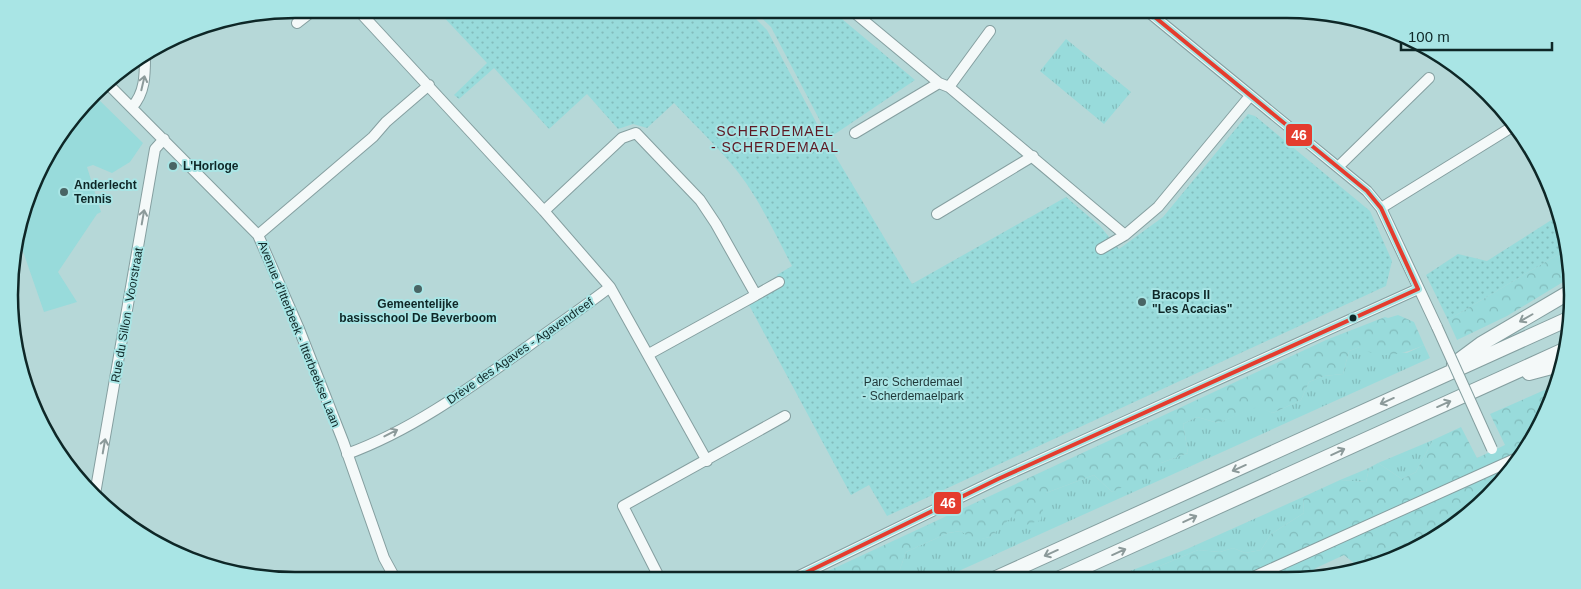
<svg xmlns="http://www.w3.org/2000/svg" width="1581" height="589" font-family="Arial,sans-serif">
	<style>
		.grass { fill: url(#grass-tufts) }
		.forest { fill: url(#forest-crowns) }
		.park { fill: url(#park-dots) }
		.pitch { fill: #98dbdb }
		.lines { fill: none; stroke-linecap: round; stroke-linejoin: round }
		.minor-casing { stroke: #859fa0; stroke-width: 12 }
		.highway-casing { stroke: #859fa0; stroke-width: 16 }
		.minor { stroke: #f4f9f9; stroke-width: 10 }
		.highway { stroke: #f4f9f9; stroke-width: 14 }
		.minor-bridge-casing { stroke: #859fa0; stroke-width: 12; stroke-linecap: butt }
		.minor-bridge { stroke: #f4f9f9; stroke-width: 10 }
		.bus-1-casing { stroke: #a9e5e5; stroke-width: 8 }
		.bus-1 { stroke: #e43c2e; stroke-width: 4 }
		.oneway { stroke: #8c9a9a }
		.poi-dot { fill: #496565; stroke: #a9e5e5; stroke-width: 2 }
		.bus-dot { fill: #0e2727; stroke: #a9e5e5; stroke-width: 2 }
		.labels { text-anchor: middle; stroke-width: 4; stroke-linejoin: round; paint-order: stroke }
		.poi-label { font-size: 12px; font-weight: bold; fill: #0e2727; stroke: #a9e5e5; text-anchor: start }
		.street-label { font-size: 12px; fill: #0e2727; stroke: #a9e5e5 }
		.park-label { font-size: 12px; fill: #1f3738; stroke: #a9e5e5 }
		.neighbourhood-label { font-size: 14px; letter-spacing: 1px; fill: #5e1923; stroke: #a9e5e5 }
		.rim { fill: none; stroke: #0e2727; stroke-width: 2.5 }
		.line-badge { stroke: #a9e5e5; stroke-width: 2 }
		.badge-label { font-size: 14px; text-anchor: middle; font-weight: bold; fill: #fff }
	</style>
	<defs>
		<pattern id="grass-tufts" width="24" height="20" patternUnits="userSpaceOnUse" patternTransform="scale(1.25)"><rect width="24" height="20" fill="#98dbdb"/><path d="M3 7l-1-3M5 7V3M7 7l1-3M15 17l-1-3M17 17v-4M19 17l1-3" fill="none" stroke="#82bcbc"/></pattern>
		<pattern id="forest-crowns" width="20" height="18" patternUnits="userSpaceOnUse" patternTransform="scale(1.25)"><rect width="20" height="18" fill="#98dbdb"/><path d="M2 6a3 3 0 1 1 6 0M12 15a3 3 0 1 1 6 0" fill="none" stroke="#82bcbc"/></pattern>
		<pattern id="park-dots" width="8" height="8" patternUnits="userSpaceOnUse" patternTransform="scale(1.25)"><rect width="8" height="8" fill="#98dbdb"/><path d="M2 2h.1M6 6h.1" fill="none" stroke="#82bcbc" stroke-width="1.8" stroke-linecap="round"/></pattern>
	</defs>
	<rect width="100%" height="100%" fill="#b6d8d8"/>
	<path class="grass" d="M1066,39L1131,92L1104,124L1040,71Z
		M1424,345L1430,358L941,579H900L899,572L906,552L948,533L961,531L974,540L990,537L1012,516L1046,493L1094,475L1112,492L1161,463L1188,453L1183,424L1197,417L1218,423L1257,406L1273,413L1301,400L1309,382L1324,376L1343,374L1349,351L1360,347L1407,353Z
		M1433,440L1416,472L1402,479L1378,463Z
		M1369,468L1366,482L1340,480Z
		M1303,497L1304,513L1271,534L1261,550L1245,553L1233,548L1220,552L1198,550L1148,571L1144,578H1112L1187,549Z"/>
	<path class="forest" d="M1567,249L1570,257L1568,279L1507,316L1457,340L1448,320Z
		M1398,315L1414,322L1424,345C1404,354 1379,361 1360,347L1349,351L1343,374L1324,376L1309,382L1301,400L1273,413L1257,407L1218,423L1197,417L1183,424L1188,453L1161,463L1156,472L1112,492L1094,475L1046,493L1041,520L1026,525L1012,517L990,537L974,541L961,531L948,533L906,552L899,572L900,579H811L1326,340L1385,317L1388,318Z
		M1556,385L1534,438L1475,509L1413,551L1355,568V564L1344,555L1316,568L1304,578H1144L1148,571L1198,550L1220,552L1233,548L1245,553L1261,550L1271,534L1304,513L1303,497L1340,480L1366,482L1369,468L1378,463L1402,479L1416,472L1433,440L1461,427L1477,458L1505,445L1490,414Z"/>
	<path class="park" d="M436,9H746L767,30L824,137L912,284L1066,197L1100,226L1119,249L1163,217L1248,114L1255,116L1370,211L1392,261L1386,286L887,516L869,485L851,495L749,305L782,287L777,275L792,266C777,238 764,209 746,183C726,154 698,129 674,103L647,128L633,124L618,129L587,94L549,129L494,68L459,99L454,95L487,63Z
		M752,9H830L915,80L829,138L771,27Z
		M1556,217L1567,249L1448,320L1426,275L1458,254L1487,261Z"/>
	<path class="pitch" d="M94,95L143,143L130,162L112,173L93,165L87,167L101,212L97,214L58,272L77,302L44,312L18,237L47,152Z"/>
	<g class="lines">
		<g class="minor-casing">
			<path id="minor" d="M357,9L544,211L610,287L707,461
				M850,9L939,83L949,87L1125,235
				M1145,9L1367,191L1381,208L1437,327
				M297,23L315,9
				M105,81L258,235L299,329L343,441L384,558L396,580
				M949,87L990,31
				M132,107C145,93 145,75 145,57
				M855,133L939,83
				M1338,167L1429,78
				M1381,208L1512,127
				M544,211L622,138L636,133L700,200L716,224L756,295L649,354
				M937,214L1033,156
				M258,235L373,137L386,122L429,85
				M1101,249L1125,235L1158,207L1250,96
				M756,295L779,282
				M347,454C413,430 471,387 527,347C555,326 583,308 610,287
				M95,494L155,149L164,139
				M1251,578L1517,458
				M660,579L623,506L785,416
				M793,579L998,479L1418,289"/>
		</g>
		<g class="highway-casing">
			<path id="highway" d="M1454,364L1481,344L1568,293
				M1529,373L1563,364
				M1060,578L1564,350
				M994,579L1566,320"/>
		</g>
		<use href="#minor" class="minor"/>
		<use href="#highway" class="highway"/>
		<g class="minor-bridge-casing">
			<path id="minor-bridge" d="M1437,327L1492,449"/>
		</g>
		<use href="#minor-bridge" class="minor-bridge"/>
		<g class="bus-1-casing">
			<path id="bus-1" d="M1145,9L1367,191L1381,208L1418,289
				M793,579L998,479L1418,289"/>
		</g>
		<use href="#bus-1" class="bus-1"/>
	</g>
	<defs><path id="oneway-shaft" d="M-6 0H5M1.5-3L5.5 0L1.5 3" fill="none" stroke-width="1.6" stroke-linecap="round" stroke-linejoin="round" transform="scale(1.25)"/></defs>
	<g class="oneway">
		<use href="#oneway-shaft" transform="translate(143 83) rotate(-77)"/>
		<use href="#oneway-shaft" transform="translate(143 217) rotate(-80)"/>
		<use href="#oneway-shaft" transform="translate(1526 318) rotate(150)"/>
		<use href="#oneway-shaft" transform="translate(1387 401) rotate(156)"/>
		<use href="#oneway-shaft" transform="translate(1444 404) rotate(-24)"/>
		<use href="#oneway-shaft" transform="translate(391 433) rotate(-27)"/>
		<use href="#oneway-shaft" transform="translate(104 446) rotate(-80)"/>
		<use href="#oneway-shaft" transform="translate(1338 452) rotate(-25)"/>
		<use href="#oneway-shaft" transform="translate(1239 468) rotate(156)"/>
		<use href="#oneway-shaft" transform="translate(1190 519) rotate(-25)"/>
		<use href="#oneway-shaft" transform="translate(1119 552) rotate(-24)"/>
		<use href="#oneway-shaft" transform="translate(1051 553) rotate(156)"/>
	</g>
	<g class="poi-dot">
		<circle cx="173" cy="166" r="5"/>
		<circle cx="64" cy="192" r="5"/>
		<circle cx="418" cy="289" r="5"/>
		<circle cx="1142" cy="302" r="5"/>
	</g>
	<circle class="bus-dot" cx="1353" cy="318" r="4.5"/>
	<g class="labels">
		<g class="poi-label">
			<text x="183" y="170">L'Horloge</text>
			<text x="74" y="189">Anderlecht<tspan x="74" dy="14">Tennis</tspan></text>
			<text x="1152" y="299">Bracops II<tspan x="1152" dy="14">"Les Acacias"</tspan></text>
			<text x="418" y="308" text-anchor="middle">Gemeentelijke<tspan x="418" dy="14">basisschool De Beverboom</tspan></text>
		</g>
		<g class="street-label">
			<text transform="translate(127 315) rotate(-80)" y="4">Rue du Sillon - Voorstraat</text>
			<text transform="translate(299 334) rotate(68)" y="4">Avenue d'Itterbeek - Itterbeekse Laan</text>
			<text transform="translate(520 351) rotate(-35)" y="4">Drève des Agaves - Agavendreef</text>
		</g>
		<g class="park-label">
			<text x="913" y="386">Parc Scherdemael<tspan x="913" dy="14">- Scherdemaelpark</tspan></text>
		</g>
		<g class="neighbourhood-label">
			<text x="775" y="136">SCHERDEMAEL<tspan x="775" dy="16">- SCHERDEMAAL</tspan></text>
		</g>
	</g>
	<path d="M0 0H1581V589H0ZM295 18H1287A277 277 0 0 1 1564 295V295A277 277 0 0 1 1287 572H295A277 277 0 0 1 18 295V295A277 277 0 0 1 295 18Z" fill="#a9e5e5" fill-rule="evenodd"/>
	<path class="rim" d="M295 18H1287A277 277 0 0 1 1564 295V295A277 277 0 0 1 1287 572H295A277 277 0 0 1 18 295V295A277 277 0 0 1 295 18Z"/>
	<g class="line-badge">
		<rect x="1285" y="123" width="28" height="24" rx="5" fill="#e43c2e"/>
		<rect x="933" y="491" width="29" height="24" rx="5" fill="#e43c2e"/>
	</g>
	<g class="badge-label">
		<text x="1299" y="140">46</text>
		<text x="948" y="508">46</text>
	</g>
	<path d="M1401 42v8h151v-8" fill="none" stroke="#0e2727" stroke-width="2.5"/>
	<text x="1408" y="42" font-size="15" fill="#0e2727" stroke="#a9e5e5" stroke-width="4" paint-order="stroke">100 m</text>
</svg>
